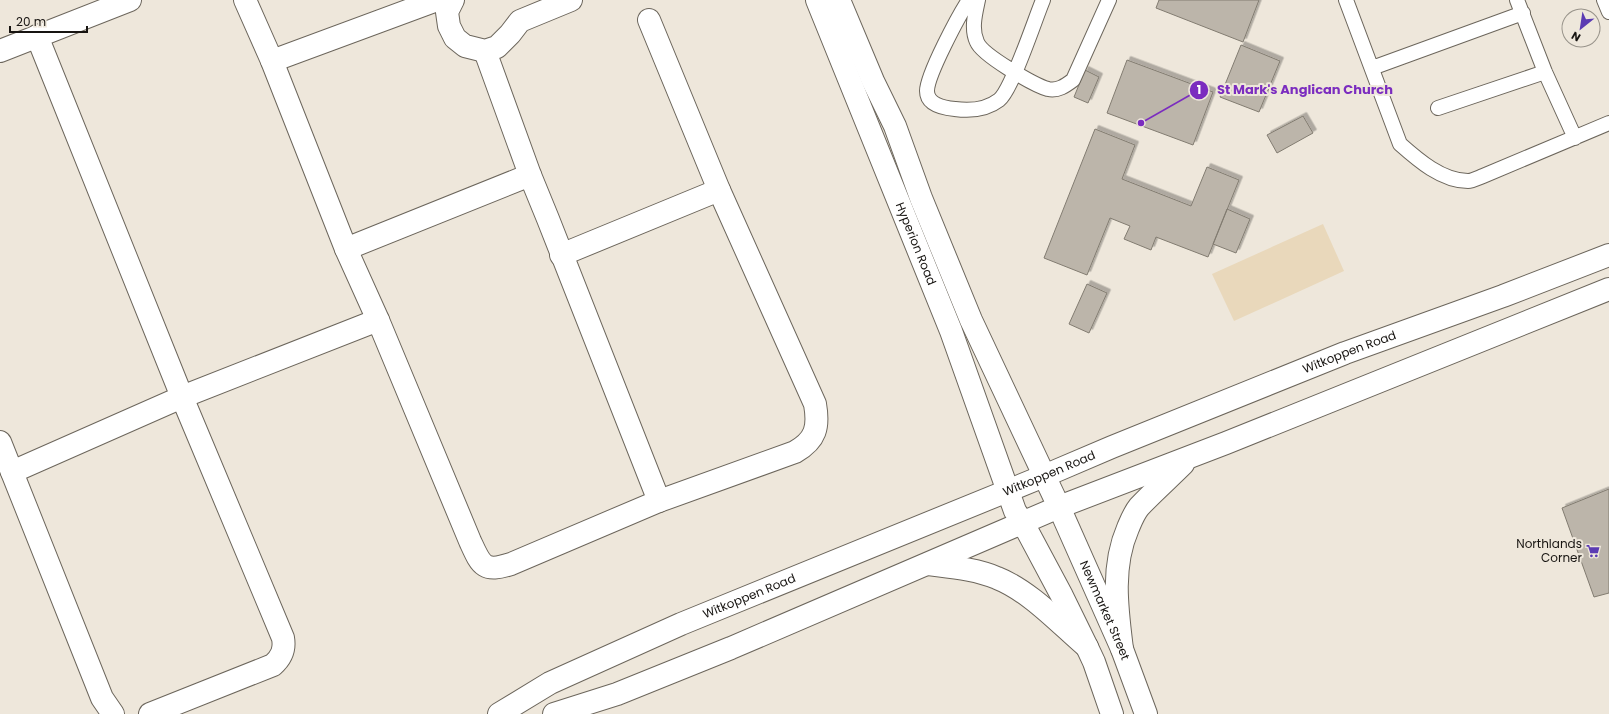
<svg xmlns="http://www.w3.org/2000/svg" width="1609" height="714" font-family="Poppins,sans-serif">
	<style>
		.green { fill: #e9d8bb }
		.building { fill: #bcb5aa; stroke: #827c71; filter: url(#shadow) }
		.lines { fill: none; stroke-linecap: round; stroke-linejoin: round }
		.lane-casing { stroke: #6c665c; stroke-width: 16 }
		.street-casing { stroke: #6c665c; stroke-width: 24 }
		.secondary-casing { stroke: #6c665c; stroke-width: 24 }
		.lane { stroke: #fff; stroke-width: 14 }
		.street { stroke: #fff; stroke-width: 22 }
		.secondary { stroke: #fff; stroke-width: 22 }
		.labels { text-anchor: middle; stroke-width: 4; stroke-linejoin: round; paint-order: stroke }
		.street-label { font-size: 12px; fill: #171411; stroke: #eee7db }
		.poi-label { font-size: 12px; fill: #171411; stroke: #eee7db; text-anchor: end }
		.leader { fill: none; stroke: #7b2cbf; stroke-width: 1.5 }
		.callout-dot { fill: #7b2cbf; stroke: #eee7db; stroke-width: 1.5 }
		.mark-label { font-size: 12px; text-anchor: middle; font-weight: bold; fill: #fff }
		.callout-label { font-size: 13px; text-anchor: middle; font-weight: bold; fill: #7b2cbf; stroke: #eee7db; stroke-width: 4; stroke-linejoin: round; paint-order: stroke }
	</style>
	<defs>
		<filter id="shadow"><feDropShadow dx="3.5" dy="-3.5" stdDeviation="0" flood-color="#0004"/></filter>
	</defs>
	<rect width="100%" height="100%" fill="#eee7db"/>
	<path class="green" d="M1323,224L1344,271L1234,321L1212,274Z"/>
	<path class="building" d="M1159,0H1259L1243,42L1156,8Z
		M1241,45L1280,61L1259,112L1220,97Z
		M1127,60L1213,92L1193,145L1107,113Z
		M1085,70L1099,77L1088,103L1074,97Z
		M1303,116L1313,133L1277,153L1267,135Z
		M1095,129L1135,145L1122,179L1191,206L1207,167L1239,180L1208,257L1156,237L1151,250L1124,239L1130,226L1110,218L1087,275L1044,258Z
		M1227,209L1250,219L1236,253L1213,244Z
		M1087,284L1107,293L1089,333L1069,324Z
		M1609,489V593L1594,597L1562,508Z"/>
	<g class="lines">
		<g class="lane-casing">
			<path id="lane" d="M969,0C959,15 927,75 927,91C927,105 944,108 955,109C970,111 986,110 999,100C1012,90 1035,19 1043,0
				M978,0C975,14 971,29 977,42C982,55 1034,85 1048,89C1058,91 1065,86 1073,80L1109,0
				M1346,0L1400,144C1418,160 1442,181 1468,181C1472,181 1478,178 1483,176L1609,123
				M1517,0L1545,72L1575,138
				M1604,0L1609,12
				M1372,68L1523,13
				M1438,108L1545,72"/>
		</g>
		<g class="street-casing">
			<g id="street">
				<path d="M245,0L272,61L346,249L378,320L470,541C481,565 483,573 511,564L659,501L795,452C816,440 819,427 815,404L719,190L649,20"/>
				<path d="M453,0L447,12L449,26L455,38L465,46L485,51L497,47L510,34L520,21L571,0"/>
				<path id="s1" d="M817,0L951,331L1015,511L1023,523L1062,596L1087,647L1094,662L1112,714"/>
				<path id="s2" d="M839,0L873,81L895,126L921,198L971,320L1059,507L1122,649L1146,714"/>
				<path d="M37,36L182,397L283,638C285,649 282,657 273,665L150,714"/>
				<path d="M0,51L130,0"/>
				<path d="M485,51L530,175L548,219L659,501"/>
				<path d="M272,61L437,0"/>
				<path d="M346,249L530,175"/>
				<path d="M561,255L719,190"/>
				<path d="M0,442L102,698L113,714"/>
				<path d="M12,472L182,397L378,320"/>
			</g>
		</g>
		<g class="secondary-casing">
			<g id="secondary">
				<path d="M928,564C951,567 976,569 997,578C1030,591 1060,624 1087,647"/>
				<path d="M1122,649C1117,609 1111,567 1128,528C1131,521 1134,513 1139,507C1153,492 1169,478 1183,464"/>
				<path id="s3" d="M499,714L550,683L681,624L1044,476L1112,447L1345,353L1503,296L1609,255"/>
				<path d="M554,714L617,694L731,648L1059,507L1226,443L1609,289"/>
			</g>
		</g>
		<use href="#lane" class="lane"/>
		<use href="#street" class="street"/>
		<use href="#secondary" class="secondary"/>
	</g>
	<defs>
		<g id="supermarket-bare" transform="scale(1.08)"><path d="M-6-5.5h2.5l.6 2H6L4.5 2H-2.5L-4.4-4H-6ZM-1.5 3.2a1.3 1.3 0 1 0 .1 0ZM3 3.2a1.3 1.3 0 1 0 .1 0Z" fill="#5b3bb3" stroke="#eee7db" stroke-width="2.5" paint-order="stroke"/></g>
	</defs>
	<g fill-rule="evenodd">
		<use href="#supermarket-bare" x="1593" y="551"/>
	</g>
	<g class="labels">
		<g class="street-label">
			<text dy="4" stroke="none"><textPath href="#s1" startOffset="263">Hyperion Road</textPath></text>
			<text dy="4" stroke="none"><textPath href="#s3" startOffset="925">Witkoppen Road</textPath></text>
			<text dy="4" stroke="none"><textPath href="#s3" startOffset="601">Witkoppen Road</textPath></text>
			<text dy="4" stroke="none"><textPath href="#s3" startOffset="277">Witkoppen Road</textPath></text>
			<text dy="4" stroke="none"><textPath href="#s2" startOffset="666">Newmarket Street</textPath></text>
		</g>
		<g class="poi-label">
			<text x="1582" y="548">Northlands<tspan x="1582" dy="14">Corner</tspan></text>
		</g>
	</g>
	<path class="leader" d="M1141 123L1199 90"/>
	<g class="callout-dot">
		<circle cx="1141" cy="123" r="4"/>
		<circle cx="1199" cy="90" r="10"/>
	</g>
	<g class="mark-label">
		<text x="1199" y="94">1</text>
	</g>
	<g class="callout-label">
		<text x="1305" y="94">St Mark's Anglican Church</text>
	</g>
	<g transform="translate(1581 28) rotate(210)"><circle r="19" fill="#eee7db" stroke="#98938a"/>
	<path d="M0-3L7 15L0 10L-7 15Z" fill="#5b3bb3"/>
	<text y="-6" font-size="11" font-weight="bold" text-anchor="middle" fill="#171411">N</text>
	</g>
	<path d="M10 26v6h77v-6" fill="none" stroke="#171411" stroke-width="2"/>
	<text x="16" y="26" font-size="12" fill="#171411" stroke="#eee7db" stroke-width="3" paint-order="stroke">20 m</text>
</svg>
